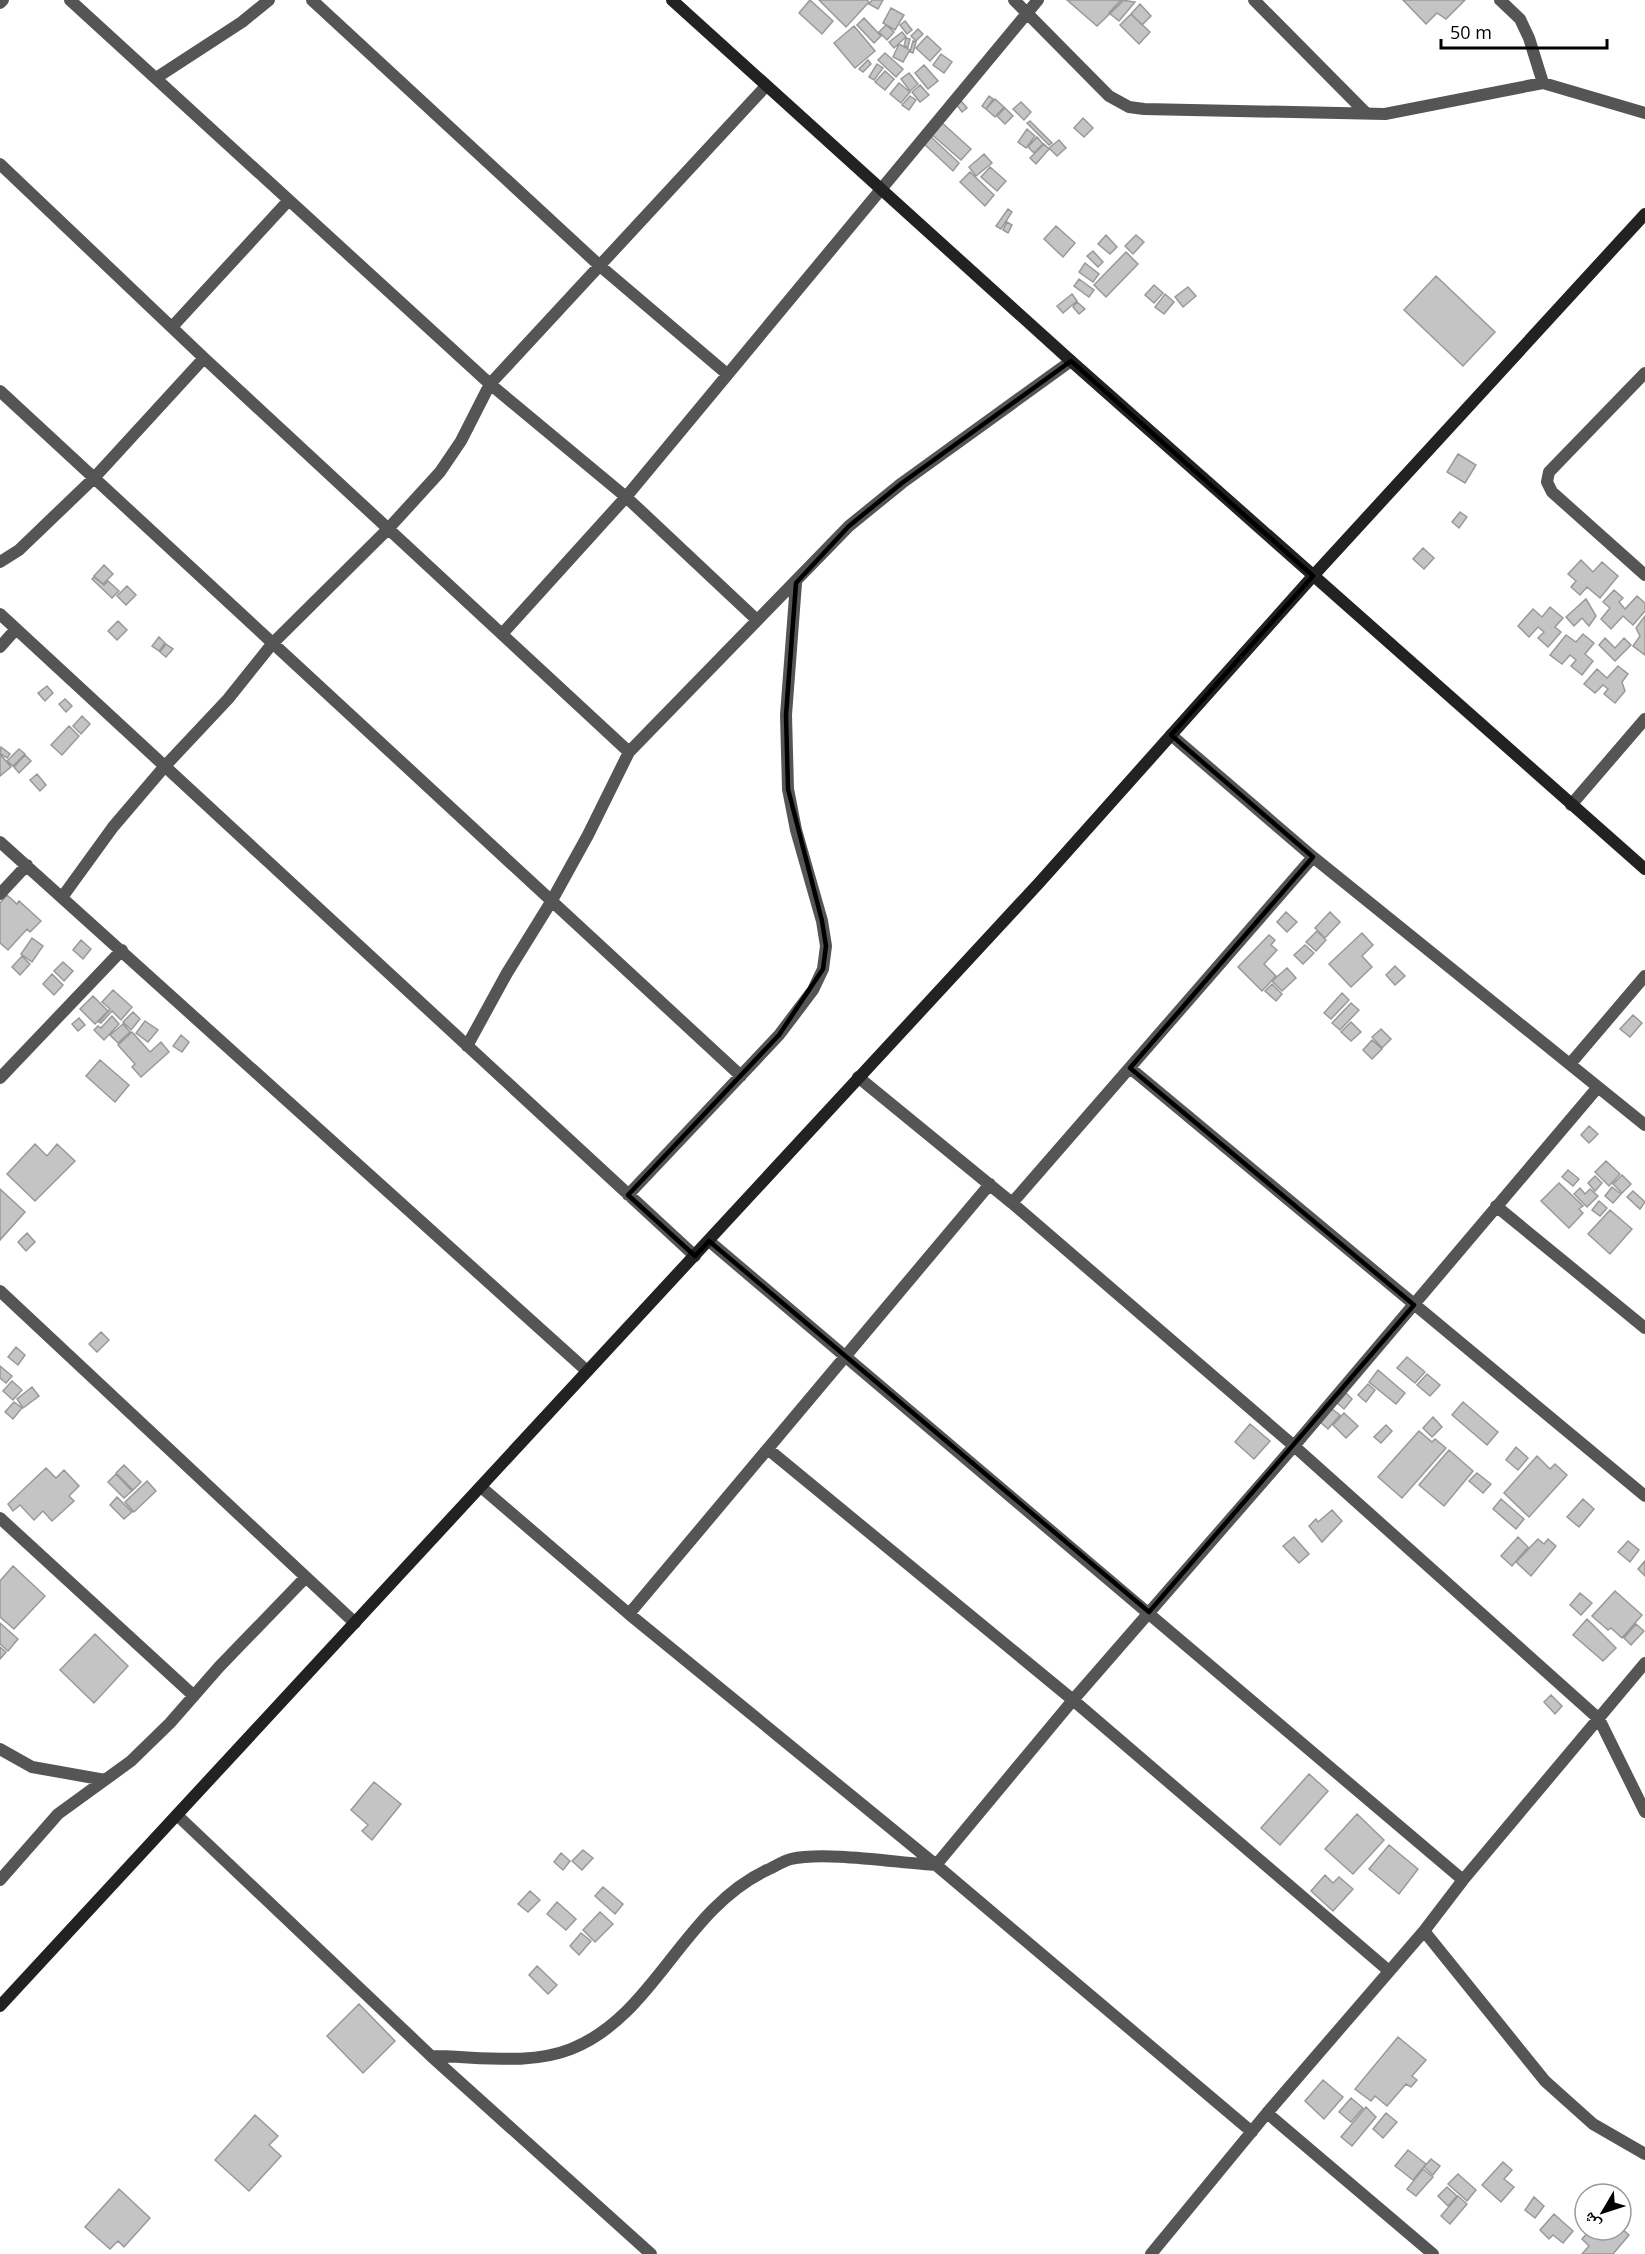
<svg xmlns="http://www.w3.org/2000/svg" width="1645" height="2254" font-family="'Open Sans','Noto Naskh Arabic',sans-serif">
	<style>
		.building { fill: #c4c4c4; stroke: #999; stroke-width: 1.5 }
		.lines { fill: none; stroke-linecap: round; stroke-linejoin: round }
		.street { stroke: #555; stroke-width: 12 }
		.secondary { stroke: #222; stroke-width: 12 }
		.marked { fill: none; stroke: #000; stroke-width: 4.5; stroke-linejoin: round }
	</style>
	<rect width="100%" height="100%" fill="#fff"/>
	<path class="building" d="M810,0L833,21L822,34L799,13Z
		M819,0H867L869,2L846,27Z
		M872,0H883L878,9L869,4Z
		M1067,0H1120L1122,2L1097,26Z
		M1121,0L1135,2L1119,21L1109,13Z
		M1403,0H1465L1446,19L1437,13L1426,24Z
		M1140,4L1151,16L1142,25L1131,14Z
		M891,8L904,15L895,30L883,23Z
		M1131,14L1150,32L1139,44L1120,25Z
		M864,18L881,36L874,43L857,25Z
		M905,21L912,30L907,34L900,25Z
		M886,25L894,32L887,40L879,32Z
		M854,26L875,51L855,68L834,43Z
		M918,29L923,34L916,41L911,36Z
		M902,32L906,37L894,48L889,42Z
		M927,36L941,49L930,61L916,48Z
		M906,38L910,39L908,47L904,46Z
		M913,41L916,42L913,53L910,52Z
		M899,44L910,50L903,62L893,57Z
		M885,53L903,69L896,77L878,60Z
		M941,54L952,62L944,73L933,65Z
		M868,60L871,64L863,72L859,69Z
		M877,64L883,68L874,80L869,77Z
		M924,65L938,81L928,89L915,73Z
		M885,71L894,79L885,90L875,82Z
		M909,73L918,84L910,91L901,79Z
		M899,83L910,92L901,103L890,94Z
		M920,85L929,95L920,102L912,92Z
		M910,96L916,100L909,110L902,105Z
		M989,96L993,99L986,109L982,106Z
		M995,99L1004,107L995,117L986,109Z
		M961,101L967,108L962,112L956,104Z
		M1021,102L1031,112L1024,120L1013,109Z
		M1005,108L1013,116L1005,124L997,116Z
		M1083,118L1093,128L1084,137L1074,128Z
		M940,121L971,149L961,160L930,133Z
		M1030,121L1052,143L1049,145L1027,123Z
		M1027,129L1035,136L1026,148L1018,142Z
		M929,135L959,163L953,171L922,142Z
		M1037,137L1043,144L1034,153L1028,147Z
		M1059,140L1066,148L1057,156L1049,148Z
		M1044,144L1049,149L1036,164L1030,158Z
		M984,154L992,163L976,176L969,167Z
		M990,167L1006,181L997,191L981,177Z
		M970,172L994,195L985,206L960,182Z
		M1008,209L1012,212L1001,229L996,226Z
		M1007,222L1012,225L1008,233L1003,230Z
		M1056,226L1075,243L1063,257L1044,239Z
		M1106,235L1117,247L1110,254L1098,244Z
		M1136,235L1144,242L1133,254L1125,246Z
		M1093,251L1103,262L1098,267L1087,256Z
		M1126,252L1138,264L1106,297L1094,285Z
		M1085,263L1099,274L1093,282L1079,272Z
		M1436,276L1495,332L1463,366L1404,310Z
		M1079,279L1094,290L1089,297L1074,286Z
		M1154,285L1163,293L1154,303L1145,295Z
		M1188,287L1196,296L1183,307L1175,297Z
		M1072,294L1077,301L1063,313L1057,306Z
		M1165,294L1174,302L1164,314L1155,307Z
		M1077,302L1085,309L1079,314L1073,307Z
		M1458,454L1476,465L1465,483L1447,472Z
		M1460,512L1467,517L1459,528L1452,522Z
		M1423,548L1434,558L1424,569L1413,559Z
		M1581,560L1593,572L1602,562L1618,576L1600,598L1587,587L1580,595L1571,587L1576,581L1568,574Z
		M104,565L113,574L103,584L94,576Z
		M94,577L104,585L108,581L119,591L112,598L92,579Z
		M127,586L136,595L126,605L117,596Z
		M1614,590L1623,598L1619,602L1625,609L1637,596L1645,603V611L1633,625L1623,616L1611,629L1601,619L1610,608L1603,602Z
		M1586,599L1596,616L1589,626L1582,618L1574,626L1566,617Z
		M1550,607L1563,618L1555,627L1561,632L1548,647L1538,638L1544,632L1538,627L1529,637L1518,626L1533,609L1542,617Z
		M1645,616V655L1633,646L1640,636L1636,628Z
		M118,621L127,630L117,640L108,631Z
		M1583,634L1594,643L1585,654L1593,661L1582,675L1571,666L1576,660L1570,655L1562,664L1550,655L1566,635L1576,642Z
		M159,637L165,643L159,651L152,646Z
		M1605,638L1615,648L1624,638L1631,645L1615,661L1599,645Z
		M166,644L173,649L166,657L160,652Z
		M1618,666L1628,674L1622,682L1625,691L1615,703L1604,694L1608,689L1603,685L1595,693L1584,684L1597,669L1607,678Z
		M47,686L53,693L45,701L38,693Z
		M65,699L72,706L66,712L59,704Z
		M82,716L90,724L81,734L73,726Z
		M69,726L79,736L62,755L51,745Z
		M1,747L10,754L7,758L0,753Z
		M19,749L25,754L13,766L7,761Z
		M0,754L11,767L0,776Z
		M25,755L31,761L19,773L14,767Z
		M37,774L46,785L40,791L30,780Z
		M7,895L17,904L19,901L41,921L30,932L27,929L8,950L0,943V903Z
		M1286,912L1297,922L1287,932L1277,922Z
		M1330,912L1340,922L1325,938L1315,928Z
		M1317,931L1326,940L1316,951L1306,942Z
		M1362,933L1373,945L1362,956L1372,967L1351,987L1329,964Z
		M1269,935L1275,940L1271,945L1277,950L1264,964L1276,976L1262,991L1238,967Z
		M32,938L43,946L32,962L21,954Z
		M81,940L91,949L83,959L73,950Z
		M1305,945L1314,953L1303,964L1294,955Z
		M22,956L30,964L20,975L12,967Z
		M63,962L73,971L64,981L54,971Z
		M1395,966L1405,976L1395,985L1386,975Z
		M1287,968L1296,978L1282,991L1272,981Z
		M52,974L63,985L54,995L43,984Z
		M1272,984L1282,994L1276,1001L1265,991Z
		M113,990L132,1007L121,1020L112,1011L101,1023L99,1022L110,1009L102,1002Z
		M1342,993L1349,1000L1331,1019L1324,1013Z
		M93,996L108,1011L95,1024L80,1009Z
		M1351,1003L1359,1010L1340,1030L1332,1023Z
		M133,1012L140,1019L131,1030L123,1022Z
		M1633,1015L1642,1023L1630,1037L1620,1029Z
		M112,1016L119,1024L104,1040L94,1030L98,1026L101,1028Z
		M79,1018L85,1025L78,1031L72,1024Z
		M145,1021L158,1030L148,1042L136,1033Z
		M1351,1022L1361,1032L1351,1041L1341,1032Z
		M123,1024L130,1032L118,1043L110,1035Z
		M1381,1029L1391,1039L1382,1048L1372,1037Z
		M132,1032L150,1052L161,1042L169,1052L141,1077L132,1067L135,1064L118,1045Z
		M181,1035L189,1042L182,1052L173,1046Z
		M1372,1040L1382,1049L1372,1059L1363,1050Z
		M100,1060L129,1085L115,1102L86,1076Z
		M1589,1126L1598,1134L1589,1143L1581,1135Z
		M35,1144L47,1156L57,1144L75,1161L35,1201L7,1174Z
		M1606,1161L1620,1174L1609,1186L1595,1172Z
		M1568,1170L1579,1179L1573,1186L1562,1177Z
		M1622,1175L1631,1184L1622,1193L1613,1184Z
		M1595,1176L1602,1183L1595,1191L1588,1183Z
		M1559,1183L1583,1206L1579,1209L1583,1213L1569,1228L1541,1201Z
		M1612,1187L1621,1194L1613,1203L1605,1196Z
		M1580,1188L1585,1194L1590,1189L1598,1196L1587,1207L1574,1194Z
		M0,1189L25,1212L0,1240Z
		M1633,1191L1645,1202L1640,1209L1627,1197Z
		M1599,1201L1607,1208L1600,1216L1592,1210Z
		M1610,1210L1632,1229L1610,1254L1588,1234Z
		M27,1233L35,1242L26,1251L18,1242Z
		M101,1332L109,1340L97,1352L89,1344Z
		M16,1347L25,1355L18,1365L8,1357Z
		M1407,1357L1425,1372L1415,1383L1397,1368Z
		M0,1366L12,1376L6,1383L0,1378Z
		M1378,1370L1405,1393L1396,1404L1369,1382Z
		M1427,1374L1440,1385L1430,1396L1417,1385Z
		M12,1381L22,1390L13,1400L3,1391Z
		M1368,1384L1375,1390L1366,1402L1358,1395Z
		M32,1387L39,1396L23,1408L17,1399Z
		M1346,1393L1352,1399L1344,1409L1337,1403Z
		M14,1402L22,1408L13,1419L5,1412Z
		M1463,1402L1498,1432L1487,1445L1452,1415Z
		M1332,1409L1340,1415L1328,1429L1320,1422Z
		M1344,1413L1358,1426L1346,1438L1333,1425Z
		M1433,1417L1442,1427L1432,1437L1423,1428Z
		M1250,1424L1270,1441L1254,1459L1235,1442Z
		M1386,1425L1392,1431L1381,1443L1374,1437Z
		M1419,1431L1432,1442L1435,1439L1446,1448L1402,1498L1378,1477Z
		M1516,1447L1528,1458L1518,1470L1506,1460Z
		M1449,1450L1473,1471L1444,1506L1419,1485Z
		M1537,1456L1550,1469L1555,1464L1567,1475L1529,1517L1504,1493Z
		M124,1465L141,1482L133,1490L116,1473Z
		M46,1468L56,1478L64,1470L79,1486L69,1496L74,1501L52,1521L43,1511L34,1520L20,1505L13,1511L8,1504Z
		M1477,1473L1491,1484L1483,1493L1469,1481Z
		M116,1474L132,1491L124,1498L108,1482Z
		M147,1481L156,1491L134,1512L125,1502Z
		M117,1497L132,1512L124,1519L110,1505Z
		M1501,1499L1524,1519L1516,1529L1493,1509Z
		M1583,1499L1594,1509L1579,1527L1567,1517Z
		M1332,1510L1342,1521L1322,1542L1309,1526L1316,1519L1318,1522Z
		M1294,1537L1309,1554L1299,1563L1283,1546Z
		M1518,1537L1528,1547L1512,1566L1501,1556Z
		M1538,1539L1544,1544L1548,1539L1556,1546L1531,1576L1516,1562Z
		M1628,1541L1639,1550L1630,1562L1618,1552Z
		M1645,1561V1576L1638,1569Z
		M13,1566L45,1596L14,1629L0,1617V1581Z
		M1615,1591L1642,1615L1622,1638L1611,1628L1608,1630L1592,1616Z
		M1580,1593L1592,1603L1581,1615L1570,1605Z
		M1587,1619L1616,1648L1603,1661L1573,1635Z
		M0,1623L18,1639L8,1651L0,1644Z
		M1636,1624L1644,1631L1631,1645L1624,1638Z
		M95,1634L128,1666L94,1703L60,1670Z
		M0,1647L6,1652L0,1659Z
		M1551,1695L1562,1706L1555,1714L1544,1702Z
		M1309,1774L1328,1791L1280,1845L1261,1828Z
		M374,1782L401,1804L372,1840L362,1831L368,1825L351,1810Z
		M1357,1814L1384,1840L1353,1874L1325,1849Z
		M1389,1845L1418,1869L1399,1894L1369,1869Z
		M583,1850L593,1858L582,1870L572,1861Z
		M561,1853L570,1861L563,1870L554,1862Z
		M1325,1875L1333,1883L1339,1877L1353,1889L1333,1911L1311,1891Z
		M603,1887L623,1904L615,1914L595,1896Z
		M530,1891L540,1900L528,1912L518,1904Z
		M557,1902L576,1919L566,1930L547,1914Z
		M600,1912L613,1924L595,1942L583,1930Z
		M581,1933L591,1941L579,1955L570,1946Z
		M537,1966L557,1985L548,1994L529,1975Z
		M359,2004L395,2041L363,2073L327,2036Z
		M1398,2037L1426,2060L1412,2076L1417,2080L1411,2087L1406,2084L1387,2106L1375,2096L1371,2101L1355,2089Z
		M1323,2080L1343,2097L1324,2119L1305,2101Z
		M1351,2098L1363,2108L1351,2122L1339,2112Z
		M1366,2107L1376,2117L1352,2146L1341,2137Z
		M1386,2113L1397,2122L1383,2138L1373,2129Z
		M255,2115L278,2136L269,2145L281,2156L249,2191L215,2160Z
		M1408,2150L1426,2164L1413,2180L1395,2166Z
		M1431,2159L1440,2166L1433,2175L1424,2167Z
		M1503,2162L1512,2170L1504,2179L1514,2187L1501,2202L1482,2185Z
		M1423,2169L1433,2177L1416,2196L1407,2189Z
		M1458,2174L1476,2190L1467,2201L1448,2184Z
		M1447,2187L1457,2196L1448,2206L1438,2196Z
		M119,2189L150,2218L124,2247L118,2241L110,2249L85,2227Z
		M1458,2196L1467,2204L1450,2224L1441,2216Z
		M1534,2197L1544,2206L1535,2218L1525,2210Z
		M1554,2214L1573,2231L1563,2243L1553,2235L1549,2239L1540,2230Z
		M1621,2228L1629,2235L1613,2254H1582L1589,2246L1582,2239L1590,2230Z"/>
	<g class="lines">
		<path class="street" d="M70,0L490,384L626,497L1038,0
			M312,0L600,266L727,374
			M1014,0L1109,96L1129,107L1144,109L1385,114L1543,83L1645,113
			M1254,0L1367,114
			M1500,0L1520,19L1529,38L1543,83
			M0,3L3,0
			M156,78L242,22L269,0
			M0,164L204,358L629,752
			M172,327L289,200
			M1645,373L1549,472L1547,482L1552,492L1645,575
			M0,391L741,1076
			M0,562L19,550L94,478L204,358
			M0,614L695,1256
			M502,634L626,497L757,620
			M0,647L16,629
			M1171,735L1313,857L1645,1125
			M1571,805L1645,719
			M0,842L587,1371
			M0,894L27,865
			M63,896L113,827L165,766L228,699L272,644L388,529L440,472L461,441L490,384L766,86
			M467,1046L507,973L551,902L588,835L629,752L849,526L902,483L1071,361
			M1570,1064L1645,976
			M1130,1068L1645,1496
			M858,1077L1012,1203L1294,1446L1599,1719L1645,1812
			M0,1078L122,950
			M628,1195L779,1035L813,990L823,969L826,946L822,921L796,830L788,789L786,715L796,583
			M1012,1203L1313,857
			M1496,1206L1645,1328
			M709,1241L1463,1880
			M0,1291L355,1623
			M769,1450L1073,1700L1389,1971
			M481,1487L629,1614L936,1865L1252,2132
			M0,1518L194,1696
			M629,1614L990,1184
			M0,1749L32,1767L105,1780
			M177,1815L431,2056L651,2254
			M0,1880L58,1814L131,1761L170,1723L219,1667L306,1577
			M1424,1931L1545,2081L1593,2124L1645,2154
			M431,2056C475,2056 529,2066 571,2049C655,2016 682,1910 767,1870C774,1867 783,1861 791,1859C825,1851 899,1863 936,1865L1073,1700L1294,1446L1598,1087
			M1267,2113L1433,2254
			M1151,2254L1267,2113L1424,1931L1463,1880L1645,1663"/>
		<path class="secondary" d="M672,0L1071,361L1645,869
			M0,2006L1039,883L1313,576L1645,214"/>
	</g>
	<path class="marked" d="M1071,361L1313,576L1171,735L1313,857L1130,1068L1414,1305L1149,1612L709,1241L695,1256L628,1195L779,1035L823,969L826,946L822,921L788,789L786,715L796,583L849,526L902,483Z"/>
	<g transform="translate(1603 2212) rotate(231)"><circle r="28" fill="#ffffff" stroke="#999999" stroke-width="1.5"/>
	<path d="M0-4.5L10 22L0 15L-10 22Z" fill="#000000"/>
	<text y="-9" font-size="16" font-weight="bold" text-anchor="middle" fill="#000000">ش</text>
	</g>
	<path d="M1441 39v9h166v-9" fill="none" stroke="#000000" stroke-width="3"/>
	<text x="1450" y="39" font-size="18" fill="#000000" stroke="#ffffff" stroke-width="4.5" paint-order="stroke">50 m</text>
</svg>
